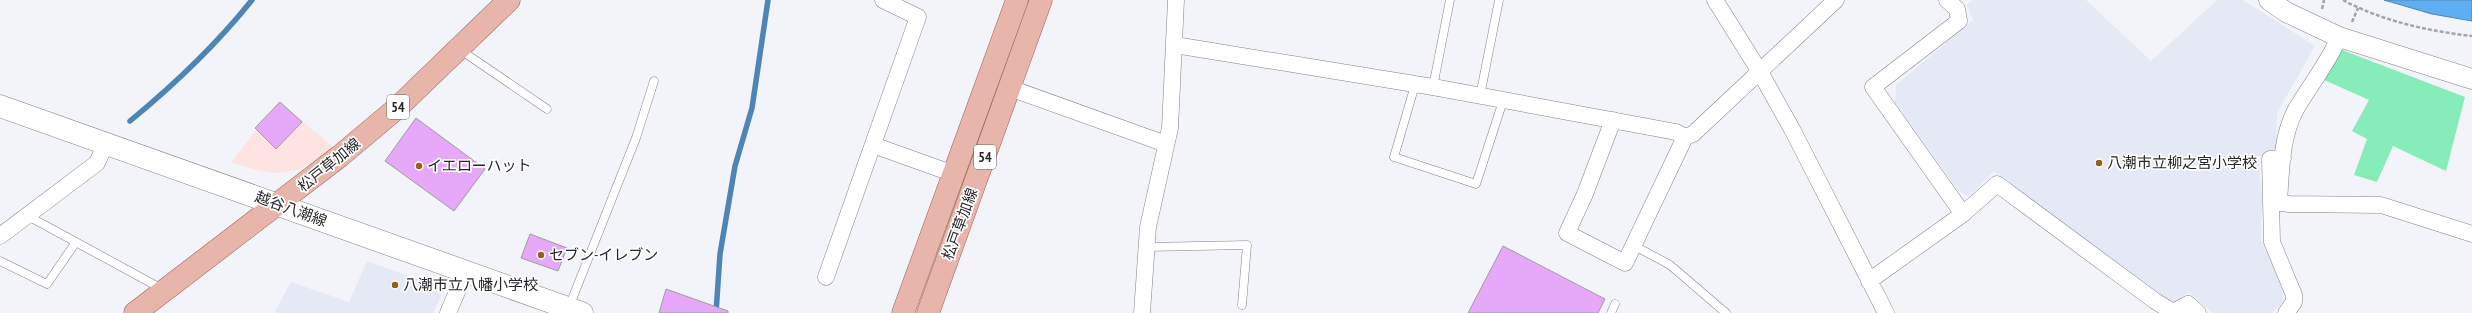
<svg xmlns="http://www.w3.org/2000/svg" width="2472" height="313" font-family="'PT Sans Narrow','Noto Sans JP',sans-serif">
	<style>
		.commercial { fill: #fee3e3 }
		.built { fill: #e5e9f5 }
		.green { fill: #86ecba }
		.water { fill: #5eaef4; stroke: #4d85b6 }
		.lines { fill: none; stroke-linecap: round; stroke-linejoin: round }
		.stream { stroke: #4d85b6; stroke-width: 5.5 }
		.building { fill: #e6a8f9; stroke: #9e9c9f }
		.service-casing { stroke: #818286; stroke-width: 9 }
		.minor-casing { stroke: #818286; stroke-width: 17 }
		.tertiary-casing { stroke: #818286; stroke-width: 21 }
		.secondary-casing { stroke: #818286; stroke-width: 23 }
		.primary-casing { stroke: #996256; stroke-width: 23 }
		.path { stroke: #a3a4a8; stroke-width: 2.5; stroke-dasharray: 4 2; stroke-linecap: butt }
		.service { stroke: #fff; stroke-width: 8 }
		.minor { stroke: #fff; stroke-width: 16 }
		.tertiary { stroke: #fff; stroke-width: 20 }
		.secondary { stroke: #fff; stroke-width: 22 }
		.primary { stroke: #e7b5a9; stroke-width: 22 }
		.poi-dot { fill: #976019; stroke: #fff; stroke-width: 1.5 }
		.labels { text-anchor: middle; stroke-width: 3.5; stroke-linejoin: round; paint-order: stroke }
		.shield { fill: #fff; stroke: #666768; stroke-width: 1 }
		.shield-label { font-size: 14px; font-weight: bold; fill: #252627 }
		.poi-label { font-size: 15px; fill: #252627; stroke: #fff; text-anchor: start }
		.street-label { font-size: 15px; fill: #252627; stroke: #fff }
	</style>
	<rect width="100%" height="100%" fill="#f3f4f9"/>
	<path class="commercial" d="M279,101L333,147L312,163L297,170L276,173L252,169L231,162Z"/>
	<path class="built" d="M1973,0H2086L2151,61L2217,0H2243L2315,46L2277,113L2276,152L2258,156L2262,196L2261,241L2284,289L2283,302L2272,313H2212L2189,292L2171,305L1994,171L1969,196L1959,192L1895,102L1896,85L1973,20L1967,5Z
		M367,261L444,289L433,313H274L291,282L349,302Z"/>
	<path class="green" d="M2342,50L2465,97L2446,171L2393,146L2377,182L2354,175L2367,139L2352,131L2369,100L2322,79Z"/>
	<path class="water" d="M2384,0H2472V21L2432,14Z"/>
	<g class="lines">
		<path class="stream" d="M130,121C175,84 216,45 252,0
			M716,313L720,254L735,166L752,108L768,0"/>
	</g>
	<path class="building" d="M280,102L302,122L276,149L255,128Z
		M416,118L485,169L454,211L385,161Z
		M530,234L567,248L558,271L521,258Z
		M1503,246L1605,299L1598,313H1468Z
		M666,289L728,311V313H659Z"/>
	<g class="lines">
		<g class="service-casing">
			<path id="service" d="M459,49L547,109
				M1415,85L1394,157L1476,184L1503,101
				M1433,87L1450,0
				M1480,96L1499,0
				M28,216L164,290
				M1633,245L1670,265L1726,313
				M1146,247L1247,245L1242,305
				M0,261L47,284L76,242
				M569,307L636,138L654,81
				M1611,313L1615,304"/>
		</g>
		<g class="minor-casing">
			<path id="minor" d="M1715,0L1760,72L1793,131L1886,313
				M1947,0L1957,9L1959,21L1873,87L1963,214
				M1175,45L1433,87L1676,132L1685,137L1693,134L1836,0
				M1010,88L1166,144
				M1613,120L1585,194L1567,233L1625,263L1685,137
				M873,145L954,174
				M2283,158L2270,159L2272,242L2294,295V302L2286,313
				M2271,201L2289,204L2381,205L2472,234
				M2279,203C2281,173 2281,138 2295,111C2309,86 2328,64 2339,37
				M0,236L97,163L106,143
				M826,277L918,17L883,0
				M1869,281L1963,214L1997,184L2155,301L2173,312L2188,304L2198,313
				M448,313L466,271
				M1142,313L1148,227L1170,128L1176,0"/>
		</g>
		<g class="tertiary-casing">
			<path id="tertiary" d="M2269,0L2286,12L2339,37L2472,79"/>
		</g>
		<g class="secondary-casing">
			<path id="secondary" d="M0,106L582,313"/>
		</g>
		<g class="primary-casing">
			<path id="primary" d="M135,313L340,156L396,109L509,0
				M903,313L1017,0
				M928,313L1041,0"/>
		</g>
		<path class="path" d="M2343,0C2382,21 2428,31 2472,36
			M2322,9L2324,0
			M2352,22L2358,8"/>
		<use href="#service" class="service"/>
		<use href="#minor" class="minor"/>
		<use href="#tertiary" class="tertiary"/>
		<use href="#secondary" class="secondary"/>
		<use href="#primary" class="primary"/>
	</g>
	<g class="poi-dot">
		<circle cx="2099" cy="163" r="4"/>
		<circle cx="419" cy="166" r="4"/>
		<circle cx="541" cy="255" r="4"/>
		<circle cx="395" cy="285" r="4"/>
	</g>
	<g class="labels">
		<g class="shield">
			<rect x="387" y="95" width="22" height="24" rx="3"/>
			<rect x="974" y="145" width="22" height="24" rx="3"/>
		</g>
		<g class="shield-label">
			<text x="398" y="112">54</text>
			<text x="985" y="162">54</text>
		</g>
		<g class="poi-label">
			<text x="2107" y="168">八潮市立柳之宮小学校</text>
			<text x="427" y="171">イエローハット</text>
			<text x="549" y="260">セブン-イレブン</text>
			<text x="403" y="290">八潮市立八幡小学校</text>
		</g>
		<g class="street-label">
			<text transform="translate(329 165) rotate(-39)" y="5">松戸草加線</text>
			<text transform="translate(291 209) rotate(20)" y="5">越谷八潮線</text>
			<text transform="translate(960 224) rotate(-70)" y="5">松戸草加線</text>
		</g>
	</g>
</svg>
